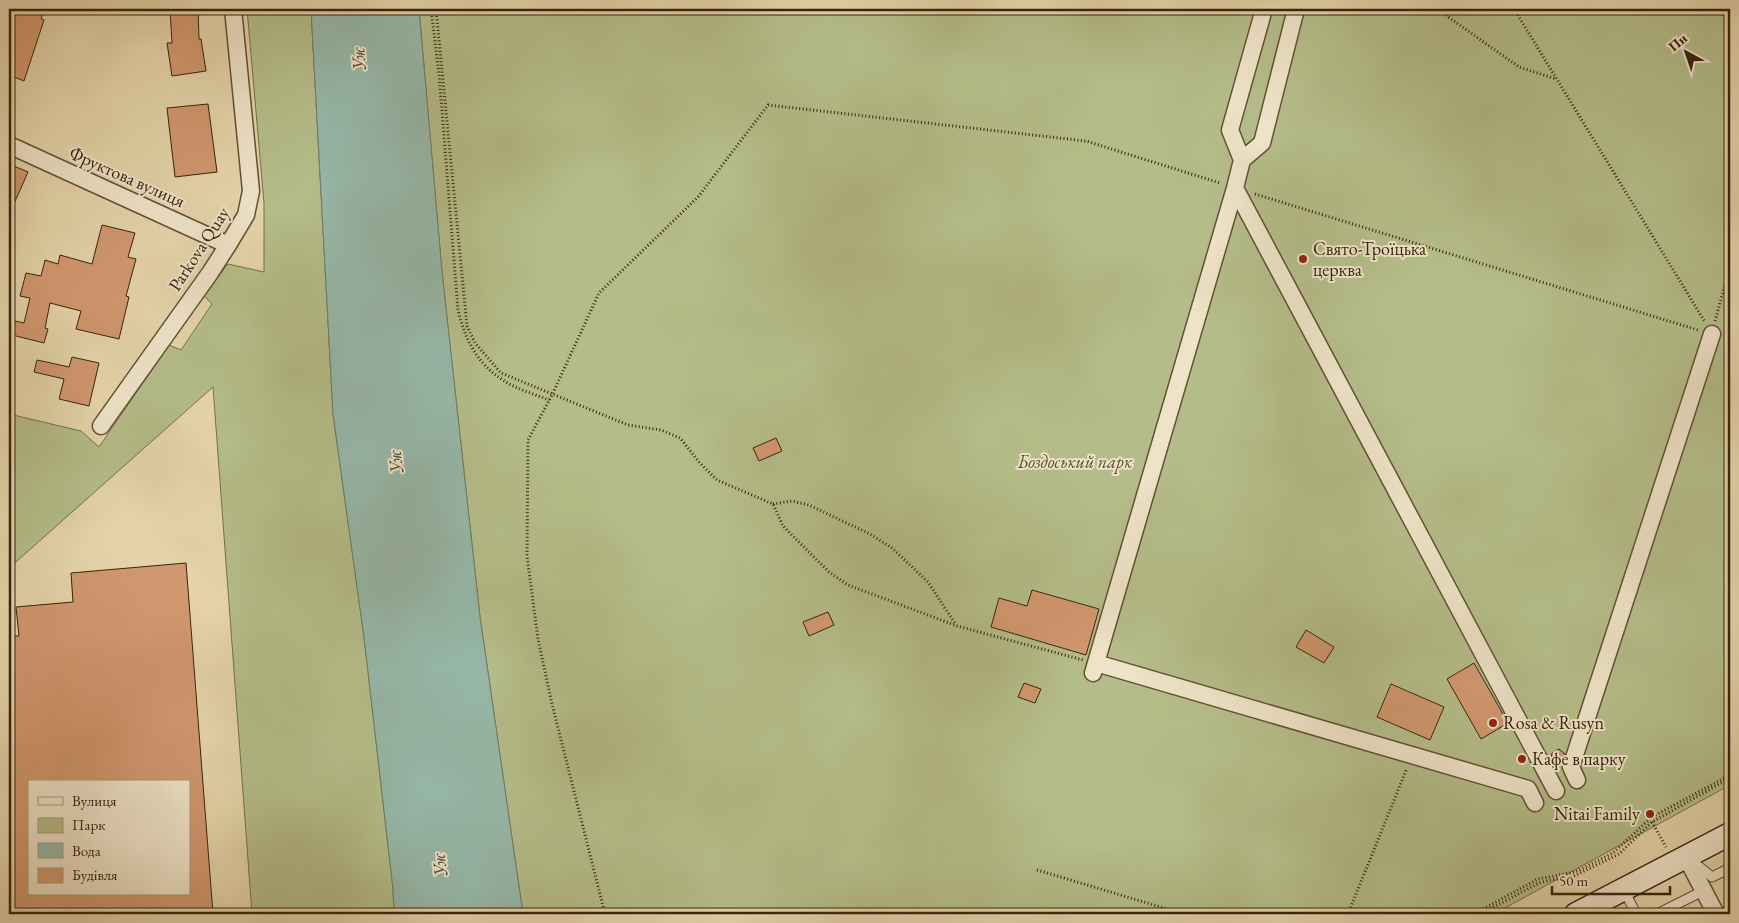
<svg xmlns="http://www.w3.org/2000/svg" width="1739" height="923" font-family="'EB Garamond',serif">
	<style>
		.green { fill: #b4bd89; stroke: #76704a }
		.water { fill: #96b8a9; stroke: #717d6a }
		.building { fill: #d1986f; stroke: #39240c; fill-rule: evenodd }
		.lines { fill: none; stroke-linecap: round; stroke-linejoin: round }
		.lane-casing { stroke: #645034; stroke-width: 11 }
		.street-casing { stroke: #645034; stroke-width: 19 }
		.secondary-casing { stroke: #39240c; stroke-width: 25 }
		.path { stroke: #39240c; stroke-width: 3; stroke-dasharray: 1 2.5; stroke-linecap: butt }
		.lane { stroke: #eee3c8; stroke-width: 9 }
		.street { stroke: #eee3c8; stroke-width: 16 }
		.secondary { stroke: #eee3c8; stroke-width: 22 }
		.poi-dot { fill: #8f2418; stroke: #eee3c8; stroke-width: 2 }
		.labels { text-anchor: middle; stroke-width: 4; stroke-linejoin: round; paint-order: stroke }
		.street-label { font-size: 18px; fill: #39240c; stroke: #eee3c8 }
		.poi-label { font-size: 18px; fill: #39240c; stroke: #eee3c8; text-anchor: start }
		.park-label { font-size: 18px; font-style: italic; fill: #584a2b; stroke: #eee3c8 }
		.water-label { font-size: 19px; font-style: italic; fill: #504933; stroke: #eee3c8 }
	</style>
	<rect width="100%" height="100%" fill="#e5d4aa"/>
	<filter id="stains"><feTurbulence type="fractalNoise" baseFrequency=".004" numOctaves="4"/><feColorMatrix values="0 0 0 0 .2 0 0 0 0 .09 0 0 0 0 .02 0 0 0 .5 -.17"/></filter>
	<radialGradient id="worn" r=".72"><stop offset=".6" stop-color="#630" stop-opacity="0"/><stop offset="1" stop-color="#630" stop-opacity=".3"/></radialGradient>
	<path class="green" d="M247,9H311L333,414L364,637L393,889L394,914H252L213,387L9,568V414L81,431L99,447L169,345L181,350L212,304L203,295L228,264L264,272V203Z
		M419,9H1730V785L1494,914H523L480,617L442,272Z"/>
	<path class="water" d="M311,9H419L442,272L480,617L523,914H394L393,889L364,637L333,414Z"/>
	<path class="building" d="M12,9H45L41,19L44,20L24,81L9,75V20Z
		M170,9H198L199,39H201L206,71L172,76L167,43H172Z
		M208,104L217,172L175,177L167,108Z
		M9,164L28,172L9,215Z
		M102,225L135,233L128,257L136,259L126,296L129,297L119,339L76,329L81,311L50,303L45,328L48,329L44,343L12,335L15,321L24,323L30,298L20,296L26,273L41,276L45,260L58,264L60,255L92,264Z
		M72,357L99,363L89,406L59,399L64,379L34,372L37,360L69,367Z
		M776,438L782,451L759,461L753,448Z
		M186,563L213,914H9V636H19L16,607L73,602L71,573ZM29,782H189V894H29Z
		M1032,590L1099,609L1086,655L991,627L999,598L1027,606Z
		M828,612L834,625L809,636L803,622Z
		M1306,630L1334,647L1324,663L1296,647Z
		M1474,663L1508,723L1481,739L1447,679Z
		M1024,683L1041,689L1035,703L1018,697Z
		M1391,684L1444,707L1430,740L1377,717Z
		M1559,749L1565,754L1562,764L1558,765L1551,760L1552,753Z"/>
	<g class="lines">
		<g class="lane-casing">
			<path id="lane" d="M1692,861L1712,877L1730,868
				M1624,890L1636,914
				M1657,914L1703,891"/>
		</g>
		<g class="street-casing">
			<path id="street" d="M9,145L228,245
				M1242,160L1262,143L1296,9
				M1235,188L1556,791
				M101,426L210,273L228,245L246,215L251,191L233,9
				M1096,663L1528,789L1535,803
				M1093,673L1235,188L1242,160L1230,130L1264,9
				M1577,780L1571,767L1712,334
				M1686,857L1716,914"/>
		</g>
		<g class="secondary-casing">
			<path id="secondary" d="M1576,914L1730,834"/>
		</g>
		<path class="path" d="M431,9L439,74L458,310C465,339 477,364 503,380C516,389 534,394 549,400
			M436,9L467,326L475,343L501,373L628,425L661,430L680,438L699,462L717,480L773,504L783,526L829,572L848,585L957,626L1083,660
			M1437,9L1519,67L1556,79
			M1514,9L1705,322
			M1255,194L1698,330
			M1715,321L1730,266
			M773,504L792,501L809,505L870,534L892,548L928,582L956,625
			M1652,822L1666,847
			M1037,870L1184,914
			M605,914L552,704L538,639L527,556L528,440L552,395L599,293L698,197L768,105L1086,141L1220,183
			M1348,914L1407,768
			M1474,914L1538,879L1575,872L1613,853L1652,817L1730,775
			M1481,914L1541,882L1574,876L1619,854L1652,822L1730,778"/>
		<use href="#lane" class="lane"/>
		<use href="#street" class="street"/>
		<use href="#secondary" class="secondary"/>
	</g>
	<g class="poi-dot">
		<circle cx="1303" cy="259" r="5"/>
		<circle cx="1493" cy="723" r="5"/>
		<circle cx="1522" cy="759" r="5"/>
		<circle cx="1650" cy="814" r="5"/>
	</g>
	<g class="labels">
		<g class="street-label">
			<text transform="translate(127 177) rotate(24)" y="6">Фруктова вулиця</text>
			<text transform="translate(199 249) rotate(-57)" y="6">Parkova Quay</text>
		</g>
		<g class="poi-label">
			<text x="1313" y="255">Свято-Троїцька<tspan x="1313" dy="21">церква</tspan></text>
			<text x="1503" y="729">Rosa &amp; Rusyn</text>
			<text x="1532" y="765">Кафе в парку</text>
			<text x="1640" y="820" text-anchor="end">Nitai Family</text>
		</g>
		<g class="park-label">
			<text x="1075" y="468">Боздоський парк</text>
		</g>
		<g class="water-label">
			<text transform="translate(358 59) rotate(-94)" y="7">Уж</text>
			<text transform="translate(395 462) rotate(-96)" y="7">Уж</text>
			<text transform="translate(439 865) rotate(-96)" y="7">Уж</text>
		</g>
	</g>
	<rect width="1739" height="923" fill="none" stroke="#e5d4aa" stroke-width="30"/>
	<rect x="10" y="10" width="1719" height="903" fill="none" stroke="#39240c" stroke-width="2.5"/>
	<rect x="15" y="15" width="1709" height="893" fill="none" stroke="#39240c"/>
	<rect x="28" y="780" width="162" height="115" fill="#eee3c8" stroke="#a6977d"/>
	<rect x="38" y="797" width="25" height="8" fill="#eee3c8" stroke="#a6977d"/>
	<text x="72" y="806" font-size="15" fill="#39240c">Вулиця</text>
	<rect x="38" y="818" width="25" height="15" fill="#b4bd89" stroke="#a6977d"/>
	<text x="72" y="830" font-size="15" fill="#39240c">Парк</text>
	<rect x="38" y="843" width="25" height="15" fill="#96b8a9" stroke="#a6977d"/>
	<text x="72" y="856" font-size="15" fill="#39240c">Вода</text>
	<rect x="38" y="868" width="25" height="15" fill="#d1986f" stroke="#a6977d"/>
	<text x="72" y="880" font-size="15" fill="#39240c">Будівля</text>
	<g transform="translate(1686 52) rotate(320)" stroke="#eee3c8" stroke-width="4" paint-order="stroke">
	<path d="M0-4L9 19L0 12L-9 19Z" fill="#39240c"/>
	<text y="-8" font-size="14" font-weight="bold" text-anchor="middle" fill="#39240c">Пн</text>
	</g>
	<path d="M1552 886v8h118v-8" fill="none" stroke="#39240c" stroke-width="2.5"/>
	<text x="1559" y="886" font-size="15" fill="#39240c" stroke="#eee3c8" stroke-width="4" paint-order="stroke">50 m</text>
	<rect width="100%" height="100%" filter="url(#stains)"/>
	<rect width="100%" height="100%" fill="url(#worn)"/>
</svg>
